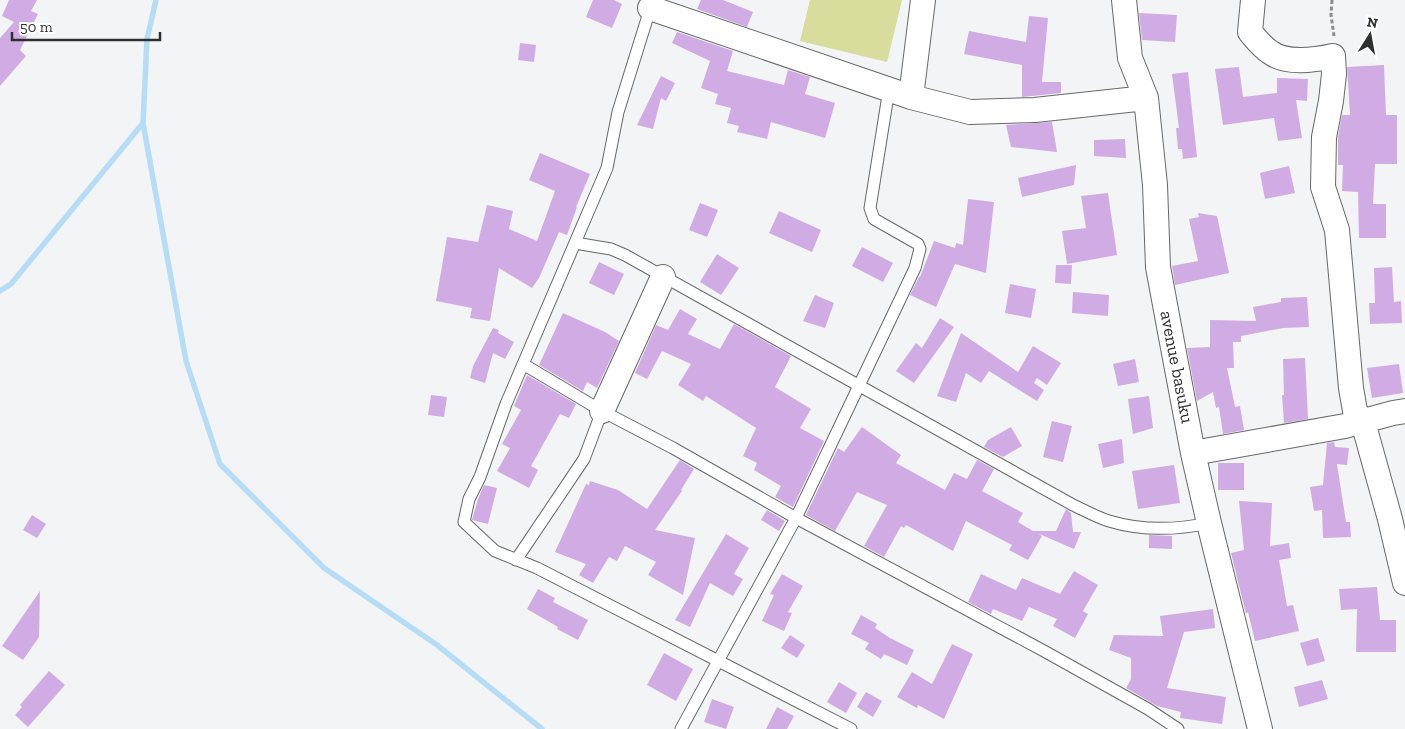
<svg xmlns="http://www.w3.org/2000/svg" width="1405" height="729" font-family="'Zilla Slab',serif">
	<style>
		.green { fill: #d8dc9c }
		.lines { fill: none; stroke-linecap: round; stroke-linejoin: round }
		.stream { stroke: #b7dcf5; stroke-width: 5.5 }
		.building { fill: #d1ace4 }
		.service-casing { stroke: #676869; stroke-width: 13 }
		.minor-casing { stroke: #676869; stroke-width: 26 }
		.path { stroke: #8b8c8d; stroke-width: 3; stroke-dasharray: 4 2.5; stroke-linecap: butt }
		.service { stroke: #fff; stroke-width: 11 }
		.minor { stroke: #fff; stroke-width: 24 }
		.labels { text-anchor: middle; stroke-width: 4.5; stroke-linejoin: round; paint-order: stroke }
		.street-label { font-size: 18px; fill: #2f2f30; stroke: #fff }
	</style>
	<rect width="100%" height="100%" fill="#f2f4f5"/>
	<path class="green" d="M810,0H902L887,62L800,41Z"/>
	<g class="lines">
		<path class="stream" d="M143,123L186,361L220,464L324,568L437,645L542,729
			M0,291L11,284L143,123L147,39L156,0"/>
	</g>
	<path class="building" d="M9,0H37L31,11L38,14L20,50L26,56L0,86V38L14,22L2,16Z
		M593,0H614L622,4L612,28L586,17Z
		M701,0H723L753,12L747,27L697,9Z
		M1139,13L1177,15L1175,42L1142,40Z
		M1029,16L1048,18L1042,82H1061V93L1022,97V65L964,54L969,31L1026,42Z
		M677,32L733,51L727,71L784,85L788,70L810,77L805,94L835,103L825,138L771,122L767,139L737,132L739,126L727,123L731,108L715,104L718,94L701,88L710,61L672,43Z
		M520,43L536,45L534,62L518,60Z
		M1384,65L1386,115H1397V164H1375L1373,204H1386V238H1359L1358,192L1342,191L1343,165H1338V137L1342,115H1350L1347,67Z
		M1239,67L1243,97L1277,93V78L1308,79L1307,101L1296,100L1302,138L1278,141L1274,118L1223,125L1215,69Z
		M1188,72L1197,157L1183,159L1182,149H1178L1176,128H1179L1172,74Z
		M661,76L675,83L666,101L661,98L653,129L637,125Z
		M1052,122L1057,152L1011,147L1006,125Z
		M1125,139L1126,158L1094,156V140Z
		M540,153L590,174L576,207H577L567,235L559,232L539,278L532,288L499,268L490,321L470,318L472,308L436,301L447,237L478,242L487,205L513,211L509,229L537,241L555,191L529,180Z
		M1076,165L1074,185L1022,197L1018,178Z
		M1289,166L1295,193L1265,199L1260,173Z
		M1108,193L1117,255L1067,264L1062,231L1086,228L1081,196Z
		M968,199L994,202L986,273L955,264L936,307L910,295L919,277H920L934,241L955,248L956,243L963,245Z
		M700,203L718,210L707,237L689,230Z
		M779,211L821,230L812,252L769,233Z
		M1198,213L1217,216L1229,273L1175,285L1172,266L1198,261L1189,219L1199,217Z
		M862,247L893,263L883,282L852,266Z
		M717,254L739,268L721,295L700,282Z
		M599,262L624,274L614,295L589,283Z
		M1056,265H1072L1071,284L1055,283Z
		M1392,267L1394,302L1401,301L1402,323L1370,324L1369,303H1375L1374,268Z
		M1010,284L1036,289L1031,318L1005,313Z
		M1073,292L1109,295L1108,316L1072,313Z
		M815,295L834,303L825,328L803,321Z
		M1307,297L1309,327L1283,328L1241,336V342H1233L1234,368H1227L1235,407L1240,406L1244,430L1223,434L1219,407L1216,408L1213,392L1197,401L1187,348L1210,347V320L1256,321L1253,307L1281,302V298Z
		M680,309L697,319L688,334L720,349L734,324L791,356L775,387L811,409L800,428L824,441L793,507L775,497L781,486L754,470L757,463L743,456L756,428L706,396L703,401L678,385L691,364L662,351L647,379L635,373L656,325L668,330Z
		M563,313L605,332L619,341L597,388L587,382L583,391L539,365Z
		M940,318L954,327L914,383L896,371L916,343L922,348Z
		M493,328L499,330L498,333L514,342L505,359L493,353L485,383L470,378L473,366Z
		M961,333L1018,372L1033,346L1061,363L1047,385L1037,378L1034,383L1044,390L1037,401L989,371L981,383L966,373L956,402L937,396Z
		M1305,358L1308,419L1284,423L1282,395H1284L1283,359Z
		M1135,359L1139,382L1118,386L1113,364Z
		M1399,364L1403,393L1372,398L1367,368Z
		M527,375L576,404L569,418L560,414L531,466L538,470L529,488L497,471L510,448L502,444L521,410L514,406Z
		M431,395L447,397L444,417L428,415Z
		M1149,396L1153,428L1133,434L1128,399Z
		M1052,421L1072,426L1063,462L1043,457Z
		M862,427L901,455L896,463L945,490L954,473L967,479L977,460L994,469L982,491L1023,513L1018,522L1033,531H1056L1066,509L1071,513L1073,532H1081L1074,549L1037,533L1042,536L1028,560L1009,550L1012,545L966,521L953,551L906,525L904,528L901,526L884,557L864,546L887,505L857,492L835,531L806,515L838,448L844,452Z
		M1011,427L1022,446L1003,457L984,447L988,440Z
		M1122,439L1124,463L1103,468L1098,444Z
		M1334,442L1335,447L1349,448L1347,465L1337,464L1346,522H1350L1351,537L1323,538L1322,510L1314,511L1310,487L1323,485L1327,443Z
		M680,460L694,469L681,490L682,491L655,530L695,538L683,595L648,575L656,562L625,546L617,561L609,557L593,583L579,575L586,564L555,552L586,484L589,485L590,481L618,490L647,509Z
		M1218,463H1244V490H1218Z
		M1174,465L1180,503L1138,509L1132,471Z
		M484,485L497,488L488,524L472,520L478,499Z
		M1239,501L1272,503L1270,546L1289,543L1291,558L1279,560L1287,606L1293,605L1299,631L1255,641L1248,612L1246,614L1231,553L1244,550Z
		M767,510L785,521L779,531L761,520Z
		M32,515L46,524L37,538L23,530Z
		M726,534L749,548L734,574L743,579L733,596L710,583L690,627L675,620Z
		M1149,535L1172,536V549L1149,548Z
		M1074,571L1098,585L1083,611L1088,614L1075,638L1053,626L1057,619L1029,607L1022,621L993,609L991,614L968,602L981,574L1016,590L1022,578L1060,594Z
		M782,574L803,586L788,612L792,613L784,631L762,621L774,595L770,594Z
		M1377,587L1380,620H1396V652H1356L1357,609L1341,610L1339,589Z
		M538,589L555,598L553,602L588,620L578,640L557,629L558,627L527,609Z
		M40,591L39,637L23,660L2,646Z
		M1213,609L1215,628L1184,632L1167,688L1226,697L1222,724L1180,718L1181,712L1157,706L1126,688L1131,679V658L1109,650L1114,635L1163,636L1160,616Z
		M861,615L877,624L875,628L890,638L914,650L907,665L884,654L881,659L865,649L869,643L851,634Z
		M790,635L805,645L797,658L781,648Z
		M1318,638L1325,661L1307,666L1300,643Z
		M952,644L973,654L944,719L918,705L917,708L897,697L912,672L932,684Z
		M664,653L693,669L676,701L647,685Z
		M49,671L65,685L28,727L15,715L22,707L20,705Z
		M1322,680L1328,699L1299,707L1294,687Z
		M839,682L857,693L846,713L827,702Z
		M866,692L882,701L873,717L857,707Z
		M712,699L734,707L726,729L704,722Z
		M777,707L794,716L787,729H766Z"/>
	<g class="lines">
		<g class="service-casing">
			<path id="service" d="M651,6L618,112L607,168L506,404L480,477L469,499L464,522L495,551L537,568L851,729
				M575,243L611,249L625,255L1073,505C1084,510 1096,517 1109,521C1142,531 1176,530 1209,523
				M523,364L602,411L673,448L796,518L1044,651L1148,709L1178,729
				M516,560L584,459L602,411
				M681,729L796,518L915,268L920,249L918,244L874,219L870,208L889,89"/>
		</g>
		<g class="minor-casing">
			<path id="minor" d="M1124,0L1130,58L1146,98L1155,185L1158,267L1174,353L1193,453L1209,523L1260,729
				M1253,0L1250,32C1256,39 1262,47 1270,52C1285,64 1315,60 1333,56L1334,74L1331,101L1324,137L1323,187L1337,230L1351,388L1355,411L1363,422L1390,519L1405,583
				M650,8L911,97L970,112L1035,110L1146,98
				M911,97L923,0
				M602,411L663,277
				M1193,453L1345,426L1393,413L1405,411"/>
		</g>
		<path class="path" d="M1332,0L1331,15L1334,36"/>
		<use href="#service" class="service"/>
		<use href="#minor" class="minor"/>
	</g>
	<g class="labels">
		<g class="street-label">
			<text transform="translate(1177 367) rotate(79)" y="6">avenue basuku</text>
		</g>
	</g>
	<g transform="translate(1370 35) rotate(11)" stroke="#ffffff" stroke-width="4" paint-order="stroke">
	<path d="M0-4L9 19L0 12L-9 19Z" fill="#2f2f30"/>
	<text y="-8" font-size="14" font-weight="bold" text-anchor="middle" fill="#2f2f30">N</text>
	</g>
	<path d="M12 32v8h148v-8" fill="none" stroke="#2f2f30" stroke-width="2.5"/>
	<text x="20" y="32" font-size="15" fill="#2f2f30" stroke="#ffffff" stroke-width="4" paint-order="stroke">50 m</text>
</svg>
